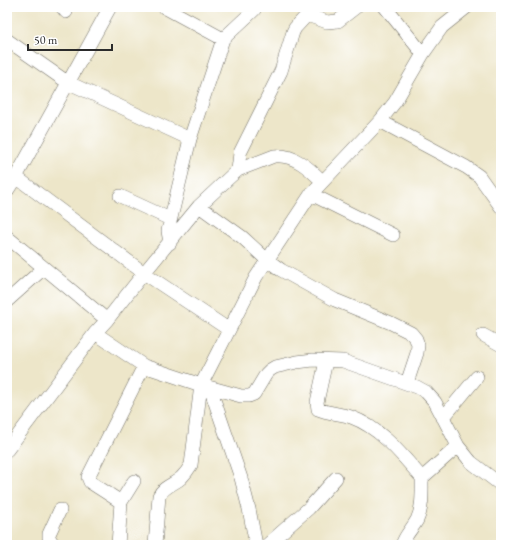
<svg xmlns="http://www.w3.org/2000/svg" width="508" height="552" font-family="'EB Garamond',serif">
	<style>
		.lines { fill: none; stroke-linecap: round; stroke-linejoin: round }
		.minor-casing { stroke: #6f6c62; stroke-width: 14 }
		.minor { stroke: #fff; stroke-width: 13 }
	</style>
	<rect width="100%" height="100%" fill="#fff"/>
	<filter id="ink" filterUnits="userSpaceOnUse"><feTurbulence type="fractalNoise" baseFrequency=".025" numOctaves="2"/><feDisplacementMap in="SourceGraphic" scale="8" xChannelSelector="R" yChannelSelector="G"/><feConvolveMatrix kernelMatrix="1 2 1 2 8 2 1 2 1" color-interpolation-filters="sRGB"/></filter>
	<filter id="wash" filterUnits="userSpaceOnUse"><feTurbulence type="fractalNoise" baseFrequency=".012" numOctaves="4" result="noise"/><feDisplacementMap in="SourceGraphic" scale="16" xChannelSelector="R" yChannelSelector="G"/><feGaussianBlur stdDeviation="0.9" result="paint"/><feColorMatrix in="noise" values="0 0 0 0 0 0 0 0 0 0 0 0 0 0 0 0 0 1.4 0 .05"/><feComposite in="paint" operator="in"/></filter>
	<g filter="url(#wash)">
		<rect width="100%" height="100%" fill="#ede6c9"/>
	</g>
	<g filter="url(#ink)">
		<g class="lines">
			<g class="minor-casing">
				<path id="minor" d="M62,7L66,12
					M110,7L16,177L144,273L228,329
					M164,7L223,39
					M385,7L423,54
					M7,40L67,82L190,139
					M380,121L466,167L479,176L501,207
					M238,170L240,153L281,71L293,32L295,28L307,15L327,22L338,21L356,7
					M7,191L16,177
					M311,194L393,235
					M120,196L170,219
					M199,206L242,237L266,259L281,270L335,300L391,323L411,333L416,339L418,345L417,353L407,383
					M7,237L107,320
					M170,243L168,231L170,222L190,139L223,39L254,10V7
					M7,301L44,268
					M95,333L144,366L201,385L241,396H249L254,394L266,374L270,370L275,367L297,362L313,360L343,361L417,387L426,392L435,402L458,446L471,462L501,485
					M483,335L501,345
					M326,361L317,402L318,409C327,413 341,414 351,417C381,428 402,455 422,478
					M210,388L241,478L249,509L256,545
					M443,418L477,377
					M7,450L95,333L107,320L144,273L199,206L231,176L238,170L274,156C294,154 309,168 322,181
					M121,502L90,482L88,477L144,366
					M54,545L49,538V534L60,510
					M118,545L121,502L134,481
					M155,545L159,496C164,486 173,485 181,478C185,474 188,470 191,465L201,385L256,277L311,194L380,121L395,102L423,54L442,27L467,7
					M267,545L309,508L336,478
					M402,545C405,535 412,529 417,520C423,507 422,492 422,478L458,446"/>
			</g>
			<use href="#minor" class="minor"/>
		</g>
	</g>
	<rect width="508" height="552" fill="none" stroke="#fff" stroke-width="24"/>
	<path d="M28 44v6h84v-6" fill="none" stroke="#2b2b2b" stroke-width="2"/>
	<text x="34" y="44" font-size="12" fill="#2b2b2b" stroke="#ffffff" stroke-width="3" paint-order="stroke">50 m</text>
</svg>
